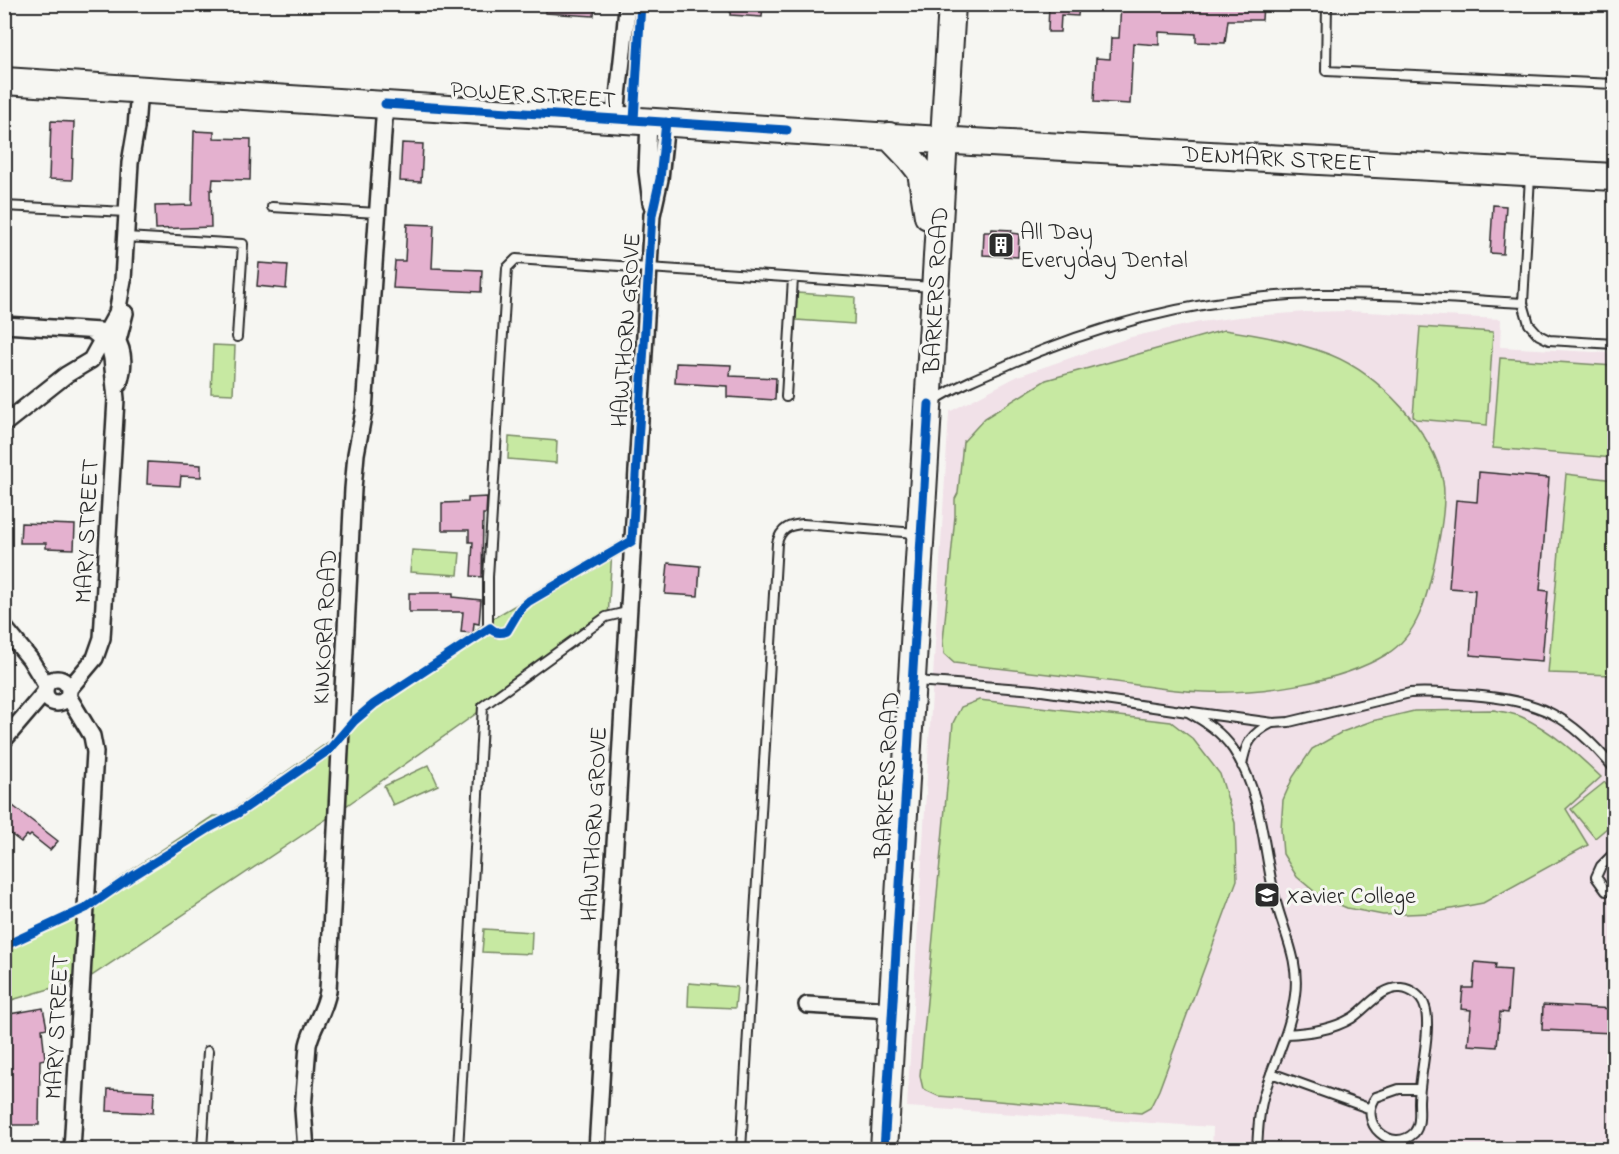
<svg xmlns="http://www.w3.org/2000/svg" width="1619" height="1154" font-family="'Indie Flower',sans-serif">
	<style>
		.built { fill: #f1e1e8 }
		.green { fill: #c7e9a2; stroke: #798a66; stroke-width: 1.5 }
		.building { fill: #e4b1cf; stroke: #2b2b2b; stroke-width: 1.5 }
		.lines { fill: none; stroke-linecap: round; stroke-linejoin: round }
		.lane-casing { stroke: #2b2b2b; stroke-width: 12 }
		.street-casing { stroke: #2b2b2b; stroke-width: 20 }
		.primary-casing { stroke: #2b2b2b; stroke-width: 30 }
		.lane { stroke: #f6f6f2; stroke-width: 8 }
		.street { stroke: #f6f6f2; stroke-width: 15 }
		.primary { stroke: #f6f6f2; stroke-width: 26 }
		.cycleway-casing { stroke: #f6f6f2; stroke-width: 13 }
		.cycleway { stroke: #0057b8; stroke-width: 9 }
		.labels { text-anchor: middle; stroke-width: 6; stroke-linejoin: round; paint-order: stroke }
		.street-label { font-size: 24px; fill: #2b2b2b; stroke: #f6f6f2 }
		.poi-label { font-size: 24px; fill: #2b2b2b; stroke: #f6f6f2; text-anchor: start }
	</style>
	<rect width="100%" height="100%" fill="#f6f6f2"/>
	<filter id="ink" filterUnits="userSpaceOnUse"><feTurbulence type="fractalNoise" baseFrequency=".0167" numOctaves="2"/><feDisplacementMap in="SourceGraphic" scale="12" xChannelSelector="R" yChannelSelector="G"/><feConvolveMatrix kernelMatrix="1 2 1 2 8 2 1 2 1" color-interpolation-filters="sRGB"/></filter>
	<g filter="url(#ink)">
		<path class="built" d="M1347,311L1501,319L1500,347L1614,353V1149H1212L1213,1127L907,1107L949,412L1018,376L1131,337L1200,322L1239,317L1306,312Z"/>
		<path class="green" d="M797,293L855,297L854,324L796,320Z
			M1420,327L1493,332L1487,425L1416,419L1413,416Z
			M1224,330C1260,335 1298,342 1331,355C1378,374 1434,432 1443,482C1447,504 1439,542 1434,564C1427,597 1418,635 1387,654C1340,683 1259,694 1205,692C1170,691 1135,684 1100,680C1052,674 1003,669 954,663L944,654L943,641L955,516V499L958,493L963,442L985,418L1046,380Z
			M213,345L235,346L233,394L211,393Z
			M1500,358L1614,366V458L1493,448Z
			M509,437L557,441L556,463L508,459Z
			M1566,474L1614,480V675L1548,673Z
			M612,548L608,620L346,806L90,977L5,1002V942L73,912L128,872L213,816H224L331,740L352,715L464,638L492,619Z
			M412,550L460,553L458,575L410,572Z
			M979,700L1171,722L1193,739L1220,774L1235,823L1237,880L1159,1090L1150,1108L1141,1113L938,1096L923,1089L920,1076L953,723L961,707Z
			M1494,710C1503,712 1513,713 1522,717C1552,731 1577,754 1601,777L1566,809L1588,845L1483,903L1430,913L1383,915L1347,908L1321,897L1297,877L1283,854L1281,829L1283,800L1293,777L1312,749L1342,732L1372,721L1414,711Z
			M429,765L438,785L393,805L384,786Z
			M1605,782L1614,794V822L1595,838L1571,809Z
			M484,929L532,932L531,954L482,952Z
			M689,983L737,987L735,1008L688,1006Z"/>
		<path class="building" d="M545,4H595L594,16L545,13Z
			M731,4H763L762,17L730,15Z
			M1049,4H1079L1078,16L1061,15L1060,32H1048Z
			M1121,4L1218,6L1263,4L1262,20H1228L1225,43L1196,42V34L1159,32V45L1133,43L1130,104L1094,102L1096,58L1110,59L1111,38H1119Z
			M51,121L74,122L72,180L49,179Z
			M194,131L214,132V138L251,139L250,180L213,179L212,190H210L211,227L156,229L155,206L192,205Z
			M402,143L423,144L421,182L400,181Z
			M1493,205L1506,206L1503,254L1490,253Z
			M407,224L434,225L432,268L482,270L481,292L393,288L395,261H405Z
			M992,229L1012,230L1011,233L1019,234L1018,257L983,255L984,232H991Z
			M259,263L288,265L286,289L257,286Z
			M676,363L731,365L730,376L776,378L775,400L727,397V386L675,383Z
			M148,462L201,465V477L181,476L180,486L147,484Z
			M1479,472L1549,478L1540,590L1548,591L1542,661L1470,655L1475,590L1449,588L1456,500L1477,502Z
			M487,497L486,514H483L482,577L471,576L473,542H469V530H442V503L468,502V498Z
			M21,523L75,525L74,549L46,548V543H20Z
			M668,563L700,566L698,596L665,594Z
			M409,593H453V597L481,600L479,624L474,623L473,633L461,632L463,612H409Z
			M4,799L58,841L50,850L31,835L29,837L27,835L21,842L4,829Z
			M1475,962L1496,964L1495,969L1511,970L1508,1013L1500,1012L1497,1047L1468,1045L1471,1010L1461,1009L1463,988H1473Z
			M1543,1005L1614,1009V1033L1542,1030Z
			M43,1008L47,1028L42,1029L45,1059L40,1060L39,1125H8V1121H4V1015Z
			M108,1089L154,1091L153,1113L107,1111Z"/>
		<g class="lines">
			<g class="lane-casing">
				<path id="lane" d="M1327,4L1326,71L1614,84
					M1530,176L1523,303L1529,324L1539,335L1549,340L1614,344
					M4,206L127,212
					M272,207L378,213
					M126,237L243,244L237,337
					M786,397L793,278
					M935,400C957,386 981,376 1005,366C1103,322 1210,296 1318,294C1386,293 1455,299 1523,303
					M632,541L529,601L520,609L507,631C498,635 494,632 488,626V577L507,268L516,259L932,287
					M916,681L1035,690L1188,712C1206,722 1221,732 1233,749C1262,792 1263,848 1275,898C1283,931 1300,960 1295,995C1291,1029 1275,1059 1265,1091C1259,1109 1258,1130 1257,1150
					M1192,712L1273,723L1289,722L1410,693C1430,691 1450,694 1471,695C1541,701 1568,714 1614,768
					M1242,766C1245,743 1252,733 1272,723
					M238,813L326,752L339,740
					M1614,853L1601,866L1596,877L1606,891H1614
					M1286,1034C1309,1033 1332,1030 1352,1018C1367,1008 1382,986 1401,988C1412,989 1422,997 1425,1007C1432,1028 1419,1077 1419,1102C1419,1112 1421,1125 1414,1133C1392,1154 1357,1123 1376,1097L1399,1089H1419
					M1271,1073L1371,1109
					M202,1150L208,1051
					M458,1150L483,706L606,617L627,612
					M741,1150L777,543C781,528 789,525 803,524L916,533"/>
			</g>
			<g class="street-casing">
				<path id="street" d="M616,118C619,80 625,43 627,4
					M649,121L647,171L651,203
					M4,325L100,331
					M116,338C125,353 124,367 119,384
					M111,354L116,348L125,313
					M4,424L66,375L91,360L117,313L123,280L130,163L136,128L139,89
					M4,627L30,659L46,685
					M45 691a12 12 0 1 1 24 0a12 12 0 1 1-24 0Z
					M69,689L95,658L102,638L116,399L112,358L110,349L103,340L92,331
					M68,696L92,736L95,752L72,1150
					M4,740L45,692
					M807,1005L892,1010
					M306,1150L303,1109L308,1045C312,1026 325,1012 328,991L353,489L356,454L364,411L385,104
					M597,1150L649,267L652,215L660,179L666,122"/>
			</g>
			<g class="primary-casing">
				<path id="primary" d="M4,81L972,142L1614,177
					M889,136L910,158L921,172L928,216
					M884,1150L952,4"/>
			</g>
			<use href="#lane" class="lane"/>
			<use href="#street" class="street"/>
			<use href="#primary" class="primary"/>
			<g class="cycleway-casing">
				<path id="cycleway" d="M385,104L787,130
					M634,120L641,4
					M4,946L86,908L131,877L211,827L238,813L330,749L354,721L374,704L490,628C495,633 500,634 507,631L520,609L529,601L632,541L652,215L660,179L666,122
					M884,1150L929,404"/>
			</g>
			<use href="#cycleway" class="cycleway"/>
		</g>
	</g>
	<defs>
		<g id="building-square" transform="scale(1.35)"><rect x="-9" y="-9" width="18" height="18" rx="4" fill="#2b2b2b" stroke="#f6f6f2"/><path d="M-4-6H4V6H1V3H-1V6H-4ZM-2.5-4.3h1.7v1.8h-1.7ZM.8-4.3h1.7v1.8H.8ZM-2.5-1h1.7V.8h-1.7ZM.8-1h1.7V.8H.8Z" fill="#fff"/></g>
		<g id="school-square" transform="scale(1.35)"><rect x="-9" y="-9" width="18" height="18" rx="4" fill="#2b2b2b" stroke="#f6f6f2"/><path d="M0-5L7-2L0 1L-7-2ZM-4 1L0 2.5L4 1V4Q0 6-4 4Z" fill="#fff"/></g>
	</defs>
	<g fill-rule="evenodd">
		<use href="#building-square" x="1001" y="245"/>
		<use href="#school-square" x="1267" y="895"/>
	</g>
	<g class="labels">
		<g class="street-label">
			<text transform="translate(533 94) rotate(4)" y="8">POWER STREET</text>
			<text transform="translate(1279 158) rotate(3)" y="8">DENMARK STREET</text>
			<text transform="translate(935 290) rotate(-87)" y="8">BARKERS ROAD</text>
			<text transform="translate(625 330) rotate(-86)" y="8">HAWTHORN GROVE</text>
			<text transform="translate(86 531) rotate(-87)" y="8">MARY STREET</text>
			<text transform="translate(324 627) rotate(-87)" y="8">KINKORA ROAD</text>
			<text transform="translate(886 775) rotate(-87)" y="8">BARKERS ROAD</text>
			<text transform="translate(593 824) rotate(-87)" y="8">HAWTHORN GROVE</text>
			<text transform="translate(56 1027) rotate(-87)" y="8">MARY STREET</text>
		</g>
		<g class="poi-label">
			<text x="1020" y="239">All Day<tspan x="1020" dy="28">Everyday Dental</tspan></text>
			<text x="1286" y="903">Xavier College</text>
		</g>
	</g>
	<rect width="1619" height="1154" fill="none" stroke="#f6f6f2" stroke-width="24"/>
	<rect x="12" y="12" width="1595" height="1130" fill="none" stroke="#2b2b2b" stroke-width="2" filter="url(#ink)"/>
</svg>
